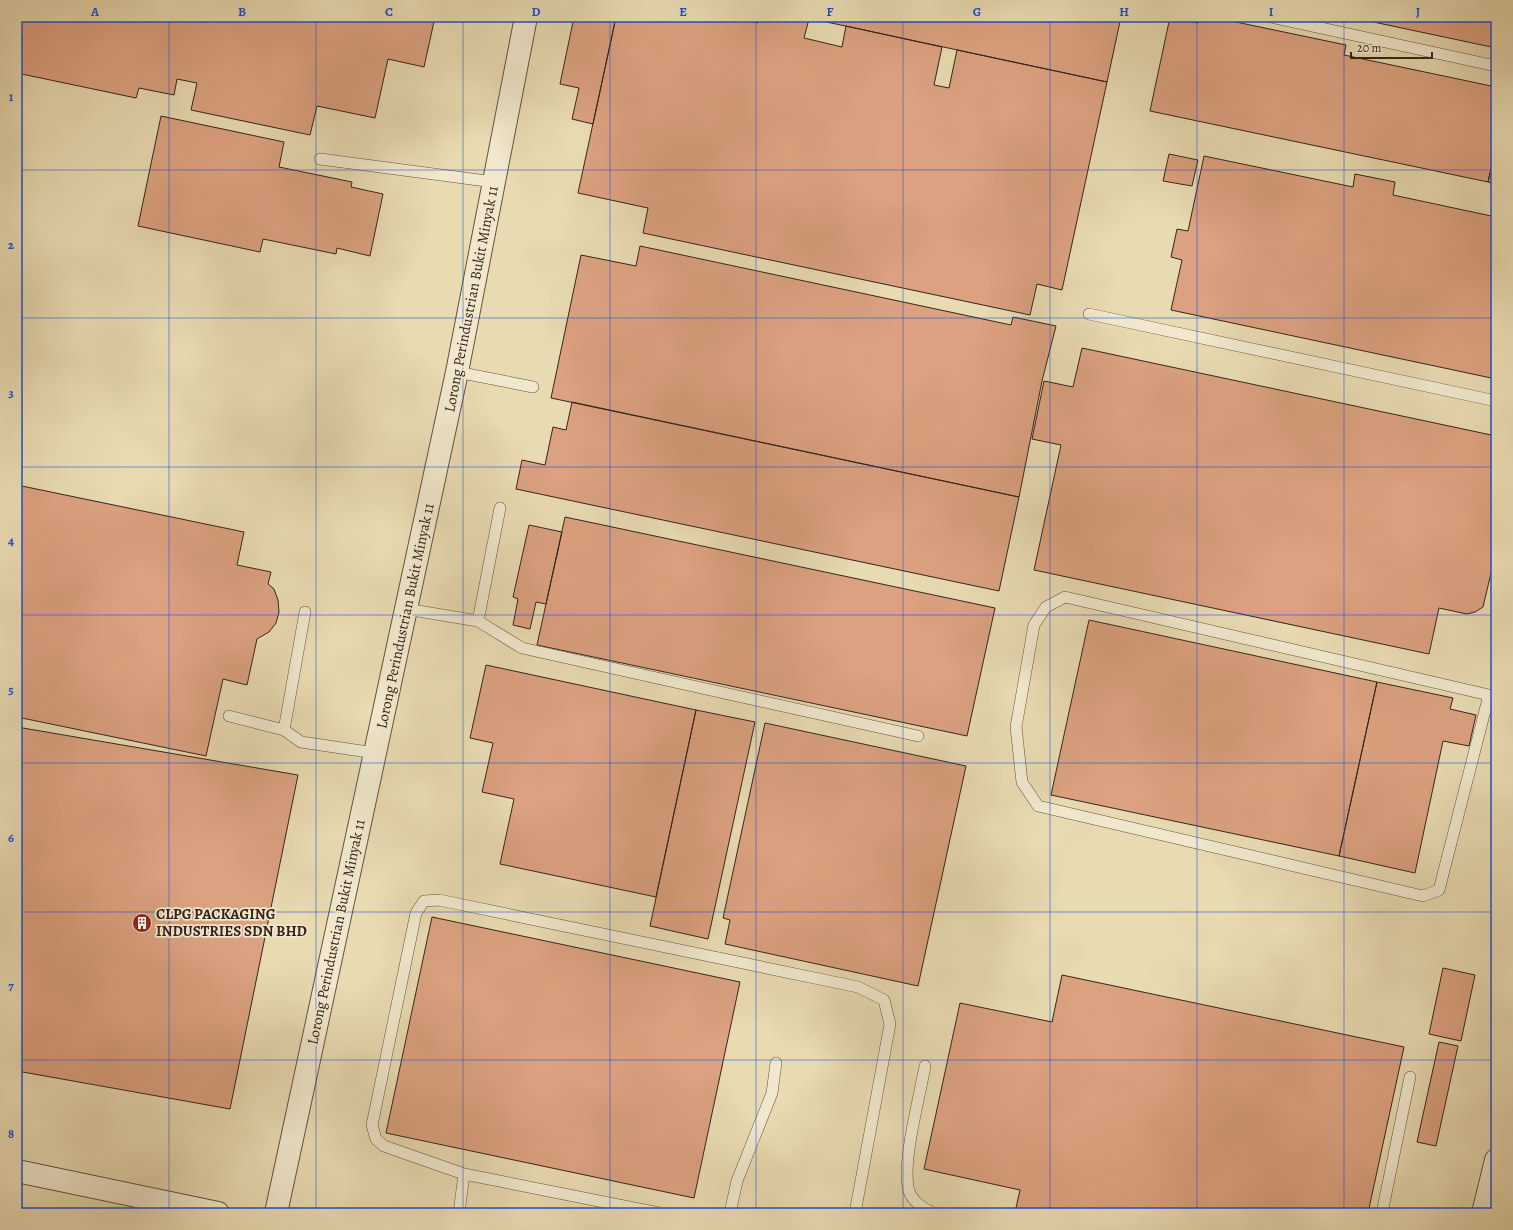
<svg xmlns="http://www.w3.org/2000/svg" width="1513" height="1230" font-family="Alegreya,serif">
	<style>
		.building { fill: #dba180; stroke: #36241d }
		.lines { fill: none; stroke-linecap: round; stroke-linejoin: round }
		.lane-casing { stroke: #625242; stroke-width: 12 }
		.street-casing { stroke: #625242; stroke-width: 24 }
		.lane { stroke: #f0e7cc; stroke-width: 11 }
		.street { stroke: #f0e7cc; stroke-width: 22 }
		.grid { fill: none; stroke: #1d4ed8; stroke-width: 1; stroke-opacity: 0.55 }
		.labels { text-anchor: middle; stroke-width: 3.5; stroke-linejoin: round; paint-order: stroke }
		.street-label { font-size: 15px; fill: #36241d; stroke: #f0e7cc }
		.poi-label { font-size: 15px; font-weight: bold; fill: #36241d; stroke: #f0e7cc; text-anchor: start }
		.neatline { fill: none; stroke: #1d4ed8; stroke-width: 1.5 }
		.grid-label { font-size: 13px; text-anchor: middle; font-weight: bold; fill: #1d4ed8 }
	</style>
	<rect width="100%" height="100%" fill="#e8dab1"/>
	<filter id="stains"><feTurbulence type="fractalNoise" baseFrequency=".005" numOctaves="4"/><feColorMatrix values="0 0 0 0 .2 0 0 0 0 .09 0 0 0 0 .02 0 0 0 .5 -.17"/></filter>
	<radialGradient id="worn" r=".72"><stop offset=".6" stop-color="#630" stop-opacity="0"/><stop offset="1" stop-color="#630" stop-opacity=".3"/></radialGradient>
	<path class="building" d="M17,17H435L424,67L388,59L375,118L317,106L310,135L191,110L197,83L177,79L174,95L139,88L136,98L17,73Z
		M574,17H616L593,124L572,119L579,88L560,84Z
		M616,17H731L758,23L759,17H801L809,19L804,38L842,47L846,26L942,47L934,85L949,88L957,50L1107,82L1062,290L1037,284L1030,315L643,233L648,208L578,193Z
		M801,17H823L822,21Z
		M823,17H1121L1107,82L822,21Z
		M1170,17L1198,23L1199,17H1212L1346,45L1344,55L1496,87V147L1488,182L1150,111Z
		M1350,17H1496V48Z
		M161,116L284,142L279,167L352,182L351,187L383,194L370,256L337,248L336,254L263,239L260,252L138,226Z
		M1496,147V184L1488,182Z
		M1169,154L1198,160L1192,186L1163,181Z
		M1204,156L1353,187L1355,174L1395,182L1393,195L1496,217V379L1171,310L1182,260L1171,257L1177,229L1188,231Z
		M640,246L1011,325L1013,317L1056,326L1042,381L1019,497L551,398L581,255L636,266Z
		M1082,348L1496,436V552L1483,607L1475,612L1467,614L1439,608L1429,654L1034,570L1061,445L1032,439L1044,381L1073,387Z
		M572,402L1019,497L999,591L516,489L522,460L545,465L553,427L566,430Z
		M17,485L244,532L237,565L271,572L268,584L274,589L278,600L279,612L276,623L269,632L257,639L247,685L223,679L206,756L17,717Z
		M565,517L995,608L967,736L537,645Z
		M529,525L562,532L546,604L536,602L530,629L513,625L518,599L513,597Z
		M1089,620L1377,682L1339,856L1051,795Z
		M486,665L696,710L656,897L500,864L514,799L482,792L493,743L470,738Z
		M1377,682L1453,698L1450,709L1476,715L1469,746L1443,741L1415,873L1339,856Z
		M696,710L755,722L708,939L650,926Z
		M765,723L966,766L918,986L725,944L730,920L723,918Z
		M17,727L298,775L230,1109L17,1071Z
		M432,917L740,982L694,1198L386,1133Z
		M1443,968L1475,975L1461,1041L1429,1034Z
		M1062,975L1404,1047L1368,1213H1039L1016,1208L1020,1190L924,1169L960,1003L1052,1022Z
		M1439,1042L1458,1046L1436,1146L1417,1142Z"/>
	<g class="lines">
		<g class="lane-casing">
			<path id="lane" d="M1271,17L1496,66
				M320,159L494,182
				M1089,314L1496,401
				M457,372L533,387
				M406,609L478,621L522,648L918,736
				M478,621L500,508
				M1489,695L1439,890L1423,896L1038,806L1022,782L1016,727L1034,625L1046,607L1065,597L1489,695L1496,696
				M229,716L284,730L301,742L375,753
				M284,730L305,612
				M925,1066C920,1096 901,1164 909,1191C912,1201 924,1209 933,1213
				M459,1213L464,1174
				M659,1213L464,1174L384,1146L376,1139L372,1125L416,913L424,901L439,900L858,987L884,1000L890,1024L855,1213
				M730,1213L737,1181L772,1093L776,1063
				M1382,1213L1410,1077"/>
		</g>
		<g class="street-casing">
			<path id="street" d="M17,1171L218,1213
				M276,1213L457,372L526,17
				M1483,1213L1496,1160"/>
		</g>
		<use href="#lane" class="lane"/>
		<use href="#street" class="street"/>
	</g>
	<path class="grid" d="M169,17V1213M316,17V1213M463,17V1213M610,17V1213M756,17V1213M903,17V1213M1050,17V1213M1197,17V1213M1344,17V1213M17,170H1496M17,318H1496M17,467H1496M17,615H1496M17,763H1496M17,912H1496M17,1060H1496"/>
	<defs>
		<g id="building-disc" transform="scale(1)"><circle r="9.5" fill="#8f2418" stroke="#f0e7cc"/><path d="M-4-6H4V6H1V3H-1V6H-4ZM-2.5-4.3h1.7v1.8h-1.7ZM.8-4.3h1.7v1.8H.8ZM-2.5-1h1.7V.8h-1.7ZM.8-1h1.7V.8H.8Z" fill="#fff"/></g>
	</defs>
	<g fill-rule="evenodd">
		<use href="#building-disc" x="142" y="923"/>
	</g>
	<g class="labels">
		<g class="street-label">
			<text transform="translate(471 299) rotate(-79)" y="5">Lorong Perindustrian Bukit Minyak 11</text>
			<text transform="translate(405 616) rotate(-78)" y="5">Lorong Perindustrian Bukit Minyak 11</text>
			<text transform="translate(336 932) rotate(-78)" y="5">Lorong Perindustrian Bukit Minyak 11</text>
		</g>
		<g class="poi-label">
			<text x="156" y="919">CLPG PACKAGING<tspan x="156" dy="17">INDUSTRIES SDN BHD</tspan></text>
		</g>
	</g>
	<rect width="1513" height="1230" fill="none" stroke="#e8dab1" stroke-width="44"/>
	<path d="M1351 52v6h81v-6" fill="none" stroke="#36241d" stroke-width="2"/>
	<text x="1357" y="52" font-size="12" fill="#36241d" stroke="#f0e7cc" stroke-width="3" paint-order="stroke">20 m</text>
	<rect x="22" y="22" width="1469" height="1186" class="neatline"/>
	<g class="grid-label">
		<text x="95" y="16">A</text>
		<text x="242" y="16">B</text>
		<text x="389" y="16">C</text>
		<text x="536" y="16">D</text>
		<text x="683" y="16">E</text>
		<text x="830" y="16">F</text>
		<text x="977" y="16">G</text>
		<text x="1124" y="16">H</text>
		<text x="1271" y="16">I</text>
		<text x="1418" y="16">J</text>
		<text x="11" y="101">1</text>
		<text x="11" y="249">2</text>
		<text x="11" y="397">3</text>
		<text x="11" y="545">4</text>
		<text x="11" y="694">5</text>
		<text x="11" y="842">6</text>
		<text x="11" y="990">7</text>
		<text x="11" y="1138">8</text>
	</g>
	<rect width="100%" height="100%" filter="url(#stains)"/>
	<rect width="100%" height="100%" fill="url(#worn)"/>
</svg>
